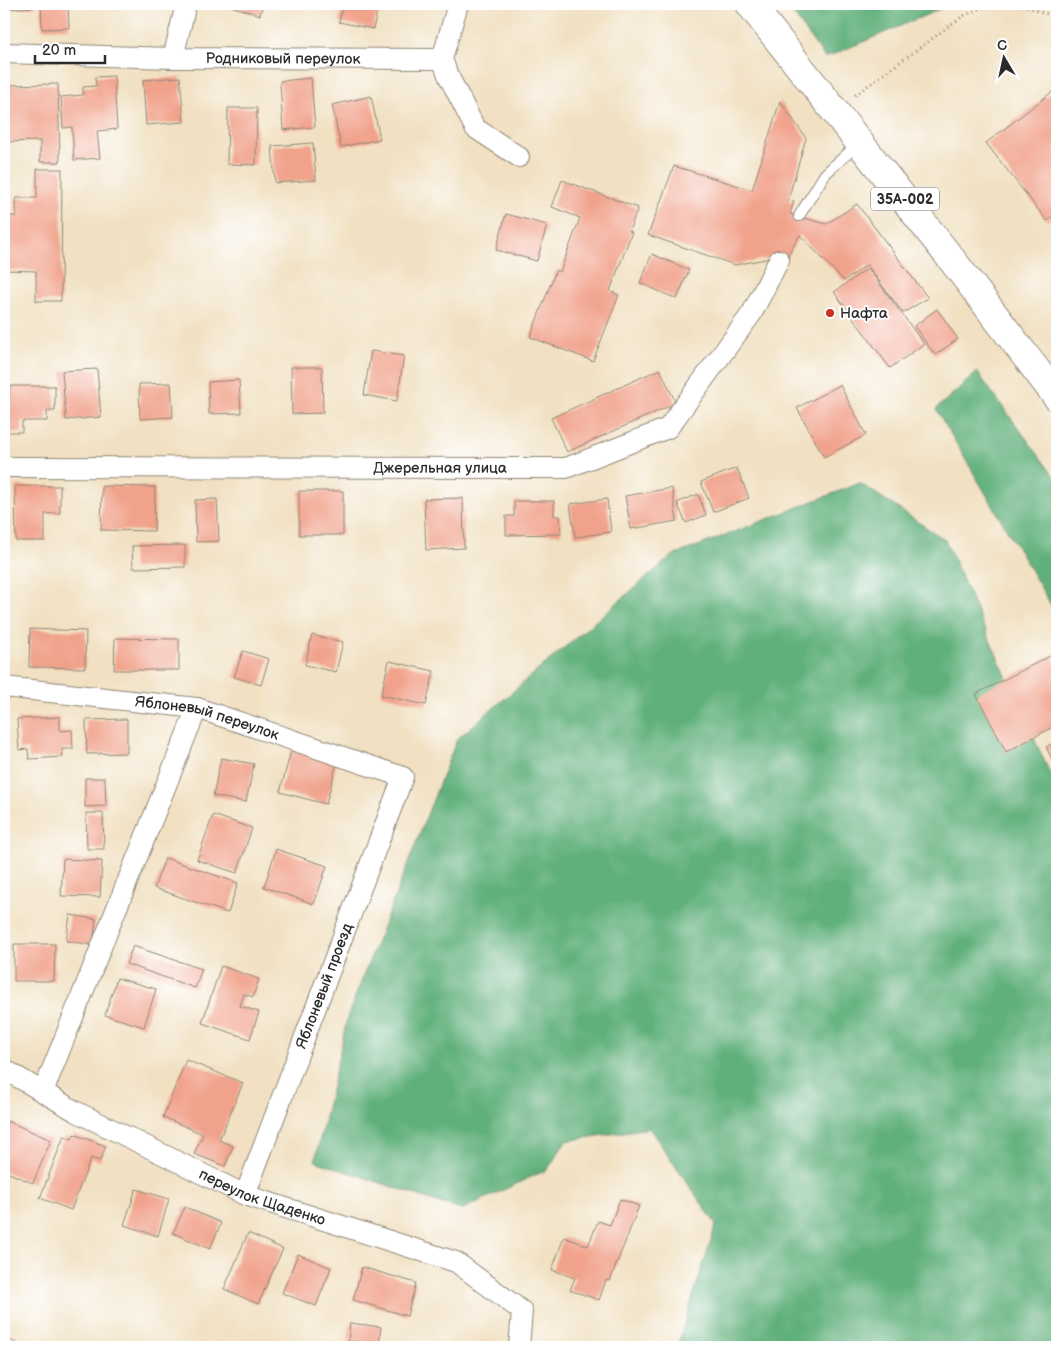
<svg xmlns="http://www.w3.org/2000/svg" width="1061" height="1351" font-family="'Balsamiq Sans',sans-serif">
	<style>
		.forest { fill: #60b07c; stroke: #466e54 }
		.building { fill: #f1a28b }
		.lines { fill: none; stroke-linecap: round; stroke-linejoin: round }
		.lane-casing { stroke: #8e8676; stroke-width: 12 }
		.street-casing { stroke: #8e8676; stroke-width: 22 }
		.primary-casing { stroke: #8e8676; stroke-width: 30 }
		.path { stroke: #8e8676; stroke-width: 3; stroke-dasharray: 1 4; stroke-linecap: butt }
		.lane { stroke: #fff; stroke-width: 10 }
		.street { stroke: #fff; stroke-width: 20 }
		.primary { stroke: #fff; stroke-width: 28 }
		.poi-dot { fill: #c8321e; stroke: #fff; stroke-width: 2 }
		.labels { text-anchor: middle; stroke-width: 4; stroke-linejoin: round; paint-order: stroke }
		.shield { fill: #fff; stroke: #6b6b6b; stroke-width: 1 }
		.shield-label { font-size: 14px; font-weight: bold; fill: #2b2b2b }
		.street-label { font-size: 15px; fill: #2b2b2b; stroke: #fff }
		.poi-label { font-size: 15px; fill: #2b2b2b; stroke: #fff; text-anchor: start }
	</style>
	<rect width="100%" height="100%" fill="#fff"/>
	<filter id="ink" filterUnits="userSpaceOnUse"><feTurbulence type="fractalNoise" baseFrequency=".02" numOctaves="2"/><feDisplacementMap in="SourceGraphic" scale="10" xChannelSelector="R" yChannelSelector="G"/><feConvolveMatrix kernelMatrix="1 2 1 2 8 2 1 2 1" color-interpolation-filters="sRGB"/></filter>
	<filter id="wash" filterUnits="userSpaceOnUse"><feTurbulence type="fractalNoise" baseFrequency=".0096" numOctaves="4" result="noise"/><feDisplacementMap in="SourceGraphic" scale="20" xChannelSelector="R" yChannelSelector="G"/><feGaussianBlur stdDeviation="1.12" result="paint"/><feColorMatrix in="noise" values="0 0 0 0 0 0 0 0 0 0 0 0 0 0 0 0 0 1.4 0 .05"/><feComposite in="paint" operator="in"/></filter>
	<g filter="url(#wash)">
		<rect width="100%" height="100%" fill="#f1e0c1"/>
		<path class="forest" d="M786,4H952L825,58Z
			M977,372L1057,480V615L936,409Z
			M860,483L945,540L1057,789V1347H677L716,1224L649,1128L566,1141L548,1169L461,1210L315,1161L348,1015L457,739L672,556Z"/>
		<g id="blocks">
			<path class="building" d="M4,4H35V7L4,9Z
				M41,4H68L69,28L42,29Z
				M115,4H158V6L115,8Z
				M224,4H263L260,15Z
				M343,4H379L373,29L339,22Z
				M114,76L117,129L97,131L100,158L74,160L72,127L63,128L61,97L83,95V87L96,86L95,77Z
				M180,77L184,122L146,125L143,80Z
				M311,78L315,127L283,130L280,81Z
				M58,84L60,162H40V141L4,142V85Z
				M1057,88V213L1047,221L986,143Z
				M371,96L380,139L341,147L332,105Z
				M780,101L806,138L788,200L794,201L790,214L826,224L857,204L928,298L903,313L867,265L844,281L800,235L785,261L770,258L735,265L648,235L674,166L752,190Z
				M228,108H257L256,165L227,164Z
				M313,143L316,180L275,183L272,146Z
				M37,169H62L61,301H36V271L4,270V216H16V198H37Z
				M562,180L638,208L629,231L632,232L610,291L619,295L593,361L530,337L556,270L560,272L580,218L552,207Z
				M506,214L547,225L537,261L496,250Z
				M652,254L689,270L677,299L640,283Z
				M868,268L924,344L890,368L834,292Z
				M937,309L958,339L935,355L914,326Z
				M371,351L404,356L397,401L364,395Z
				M291,367H322L323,413L292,414Z
				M97,369L101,417L66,420L62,371Z
				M660,369L676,403L567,452L551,418Z
				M239,380L241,413L209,414L208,382Z
				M171,383L173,417L140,419L139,384Z
				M840,385L866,435L824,457L797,408Z
				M9,386H55V411H47V421H22V432H4V402H9Z
				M737,468L749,498L713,512L701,482Z
				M15,486H60V513L45,514V541H16Z
				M102,486L155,487L154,531L101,530Z
				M672,488L677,521L631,529L625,496Z
				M299,491H343V535H299Z
				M698,494L706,515L686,523L677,503Z
				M463,498L464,548L426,550L424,499Z
				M217,499L219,541L196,542L195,500Z
				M607,499L611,532L575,537L570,504Z
				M514,501H554V516H560L561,534L506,535V516H514Z
				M185,545V567L133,568L132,546Z
				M30,629L86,631L85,668L29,667Z
				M312,635L343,642L336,672L305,665Z
				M115,638L179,639V670H114Z
				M243,651L269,659L261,685L234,677Z
				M1052,655L1057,666V725L1006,752L976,694Z
				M389,661L434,671L426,705L381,695Z
				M60,717V731L72,730L73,749H62L63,757L29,759L28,749L19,750L17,719Z
				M127,719V753L87,754L86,720Z
				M1057,741V769L1046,747Z
				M291,751L337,763L326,804L280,792Z
				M221,758L254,764L246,802L213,796Z
				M85,778H105L106,806L85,807Z
				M86,813H103L104,849H87Z
				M213,815L252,828L237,873L197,860Z
				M276,849L327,866L314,904L264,887Z
				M165,858L238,883L228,913L154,888Z
				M63,859L102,861L100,897L61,896Z
				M70,915L96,919L93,945L66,941Z
				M14,944H55L54,981H14Z
				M133,946L202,969L195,988L126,964Z
				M221,966L259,979L253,997L244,994L240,1006L259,1012L250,1039L202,1023Z
				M117,978L156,989L144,1027L105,1015Z
				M186,1060L243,1083L219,1140L233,1146L225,1166L194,1154L203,1134L163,1117Z
				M7,1121L51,1140L33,1183L4,1171V1130Z
				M74,1134L106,1146L100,1161L91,1158L71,1210L40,1198L64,1136L72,1139Z
				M136,1189L169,1199L158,1236L124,1225Z
				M620,1199L639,1206L610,1281L606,1280L599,1300L570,1290L575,1278L552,1270L564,1237L588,1246L598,1221L610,1225Z
				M185,1207L221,1223L210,1249L173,1233Z
				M248,1233L283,1249L258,1304L224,1289Z
				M298,1254L331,1268L316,1306L282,1293Z
				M362,1267L416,1283L407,1316L353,1300Z
				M350,1323L381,1327L379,1345L348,1341Z"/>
		</g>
	</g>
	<g filter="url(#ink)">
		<use href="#blocks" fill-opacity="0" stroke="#8e8676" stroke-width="1"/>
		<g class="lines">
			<g class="lane-casing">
				<path id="lane" d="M799,216L825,174L858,144
					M4,1346L12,1347"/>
			</g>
			<g class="street-casing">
				<g id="street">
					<path d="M458,4L442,59L448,75L475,128L519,157"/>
					<path id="s1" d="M4,53L173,58L442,59"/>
					<path d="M173,58L186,4"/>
					<path id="s2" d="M4,467L566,468L668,428L752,313L779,260"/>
					<path id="s3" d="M4,687L197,708L403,777L245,1195"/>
					<path id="s4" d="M4,1069L75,1111L245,1195L456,1262L522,1311L519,1347"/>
					<path d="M43,1092L197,708"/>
				</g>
			</g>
			<g class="primary-casing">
				<path id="primary" d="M750,4L956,265L1057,397"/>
			</g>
			<path class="path" d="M855,95L963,16L981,8L999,5H1023L1043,13L1057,16"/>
			<use href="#lane" class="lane"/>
			<use href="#street" class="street"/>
			<use href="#primary" class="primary"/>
		</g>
	</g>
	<circle class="poi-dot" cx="830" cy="313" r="5"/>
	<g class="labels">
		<rect class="shield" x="871" y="187.5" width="68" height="23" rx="4"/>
		<g class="shield-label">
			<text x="905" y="204">35А-002</text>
		</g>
		<g class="street-label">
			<text dy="5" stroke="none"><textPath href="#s1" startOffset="279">Родниковый переулок</textPath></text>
			<text dy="5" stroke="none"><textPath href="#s2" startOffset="436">Джерельная улица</textPath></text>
			<text dy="5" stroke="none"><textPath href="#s3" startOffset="206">Яблоневый переулок</textPath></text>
			<text transform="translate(324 986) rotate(-69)" y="5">Яблоневый проезд</text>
			<text dy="5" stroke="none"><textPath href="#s4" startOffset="289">переулок Щаденко</textPath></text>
		</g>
		<g class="poi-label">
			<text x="840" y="318">Нафта</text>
		</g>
	</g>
	<rect width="1061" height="1351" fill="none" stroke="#fff" stroke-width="20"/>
	<g transform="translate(1004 58) rotate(351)" stroke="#ffffff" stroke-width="4" paint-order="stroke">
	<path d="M0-4L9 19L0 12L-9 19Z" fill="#2b2b2b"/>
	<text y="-8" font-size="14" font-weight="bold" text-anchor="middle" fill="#2b2b2b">С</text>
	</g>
	<path d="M35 55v8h70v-8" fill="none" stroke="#2b2b2b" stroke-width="2.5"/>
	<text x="42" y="55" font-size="15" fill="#2b2b2b" stroke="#ffffff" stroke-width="4" paint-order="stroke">20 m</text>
</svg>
